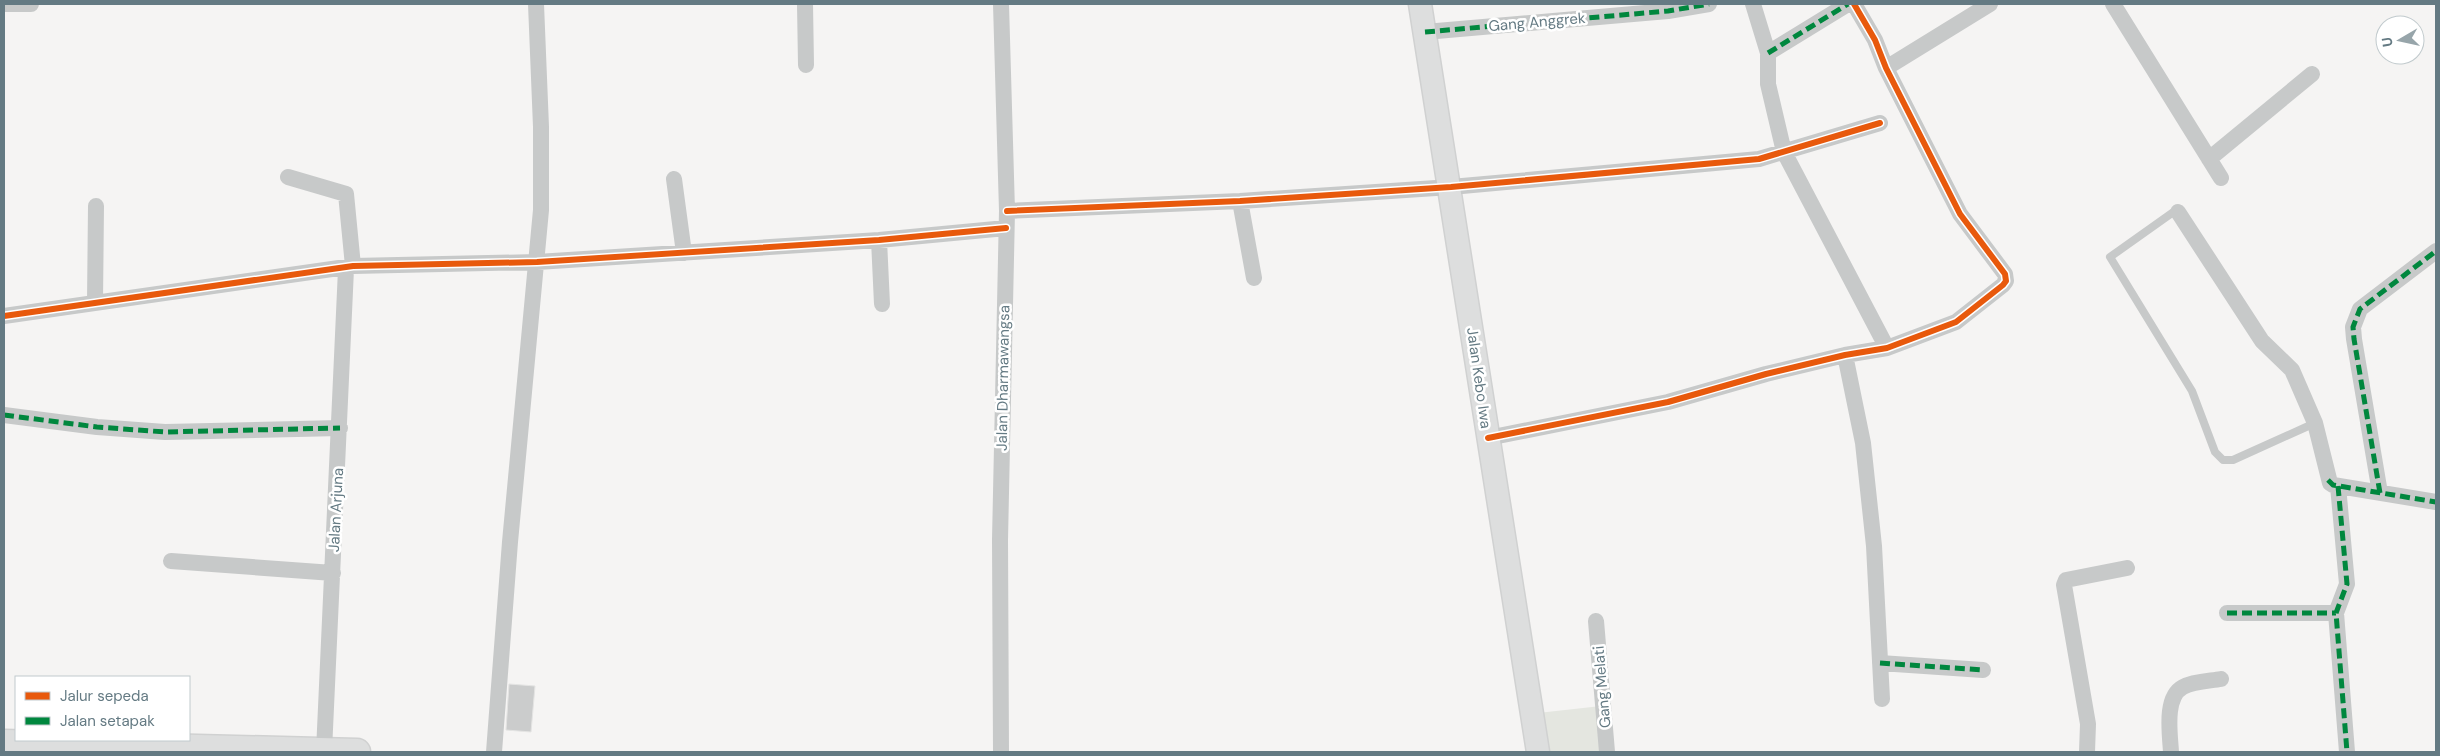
<svg xmlns="http://www.w3.org/2000/svg" width="2440" height="756" font-family="'DM Sans',sans-serif">
	<style>
		.green { fill: #e4e6e0 }
		.building { fill: #cbcccc; stroke: #e4e4e3 }
		.lines { fill: none; stroke-linecap: round; stroke-linejoin: round }
		.secondary-casing { stroke: #d0d1d1; stroke-width: 25 }
		.trunk-casing { stroke: #d0d1d1; stroke-width: 29 }
		.service { stroke: #c7c9c9; stroke-width: 8 }
		.minor { stroke: #c7c9c9; stroke-width: 16 }
		.secondary { stroke: #dddede; stroke-width: 22 }
		.trunk { stroke: #dddede; stroke-width: 26 }
		.quiet { stroke: #00873e; stroke-width: 5; stroke-dasharray: 10 5; stroke-linecap: butt }
		.cycleway-casing { stroke: #fff; stroke-width: 9 }
		.cycleway { stroke: #e8590c; stroke-width: 6 }
		.labels { text-anchor: middle; stroke-width: 5; stroke-linejoin: round; paint-order: stroke }
		.street-label { font-size: 15px; fill: #647a83; stroke: #fff }
	</style>
	<rect width="100%" height="100%" fill="#f5f4f3"/>
	<path class="green" d="M1601,706L1605,752H1545L1538,713Z"/>
	<path class="building" d="M509,684L535,686L531,732L506,730Z"/>
	<g class="lines">
		<g class="secondary-casing">
			<path id="secondary" d="M1420,4L1538,752"/>
		</g>
		<g class="trunk-casing">
			<path id="trunk" d="M4,743L357,752"/>
		</g>
		<path class="service" d="M2178,212L2172,213L2110,257L2192,391L2215,452L2223,460H2233L2315,423"/>
		<path class="minor" d="M4,4H31
			M805,4L806,65
			M1001,4L1007,211L1000,540L1001,752
			M1753,4L1768,53V84L1784,152L1887,348
			M2113,4L2221,178
			M1425,32L1668,11L1709,4
			M1768,53L1848,4
			M1886,68L1990,4
			M2209,159L2312,74
			M288,177L346,194L353,266
			M674,179L684,253
			M1240,201L1254,278
			M1007,211L1240,201L1451,187L1759,159L1880,123
			M2178,212L2262,341L2292,370L2315,423L2330,483L2333,485L2436,502
			M879,240L882,304
			M95,302L96,206
			M4,316L353,266L537,262L879,240L1006,228
			M1845,355L1863,443L1874,546L1882,699
			M4,415L97,427L165,432L340,428
			M1488,438L1668,402L1766,374L1845,355L1887,348L1956,322L2003,285L2006,281L2005,274L1960,214L1886,68L1875,40L1854,4
			M2338,486L2347,584L2336,613L2347,752
			M2380,493L2354,339L2353,327L2360,309L2436,251
			M171,561L333,573
			M2227,613H2336
			M1596,621L1607,752
			M1880,663L1983,670
			M324,751L346,269
			M494,752L510,542L541,210V127L536,4
			M2087,752L2088,724L2064,585L2066,580L2127,568
			M2171,752C2170,734 2164,697 2183,687C2194,681 2210,681 2221,679"/>
		<use href="#secondary" class="secondary"/>
		<use href="#trunk" class="trunk"/>
		<path class="quiet" d="M1425,32L1668,11L1709,4
			M1768,53L1848,4
			M4,415L97,427L165,432L340,428
			M2328,480L2333,485L2436,502
			M2338,486L2347,584L2336,613L2347,752
			M2380,493L2354,339L2353,327L2360,309L2436,251
			M2227,613H2336
			M1880,663L1983,670"/>
		<g class="cycleway-casing">
			<path id="cycleway" d="M1007,211L1240,201L1451,187L1759,159L1880,123
				M4,316L353,266L537,262L879,240L1006,228
				M1488,438L1668,402L1766,374L1845,355L1887,348L1956,322L2003,285L2006,281L2005,274L1960,214L1886,68L1875,40L1854,4"/>
		</g>
		<use href="#cycleway" class="cycleway"/>
	</g>
	<g class="labels">
		<g class="street-label">
			<text transform="translate(1537 22) rotate(-5)" y="5">Gang Anggrek</text>
			<text transform="translate(1003 378) rotate(-89)" y="5">Jalan Dharmawangsa</text>
			<text transform="translate(1479 378) rotate(82)" y="5">Jalan Kebo Iwa</text>
			<text transform="translate(336 510) rotate(-87)" y="5">Jalan Arjuna</text>
			<text transform="translate(1602 687) rotate(-95)" y="5">Gang Melati</text>
		</g>
	</g>
	<rect width="2440" height="756" fill="none" stroke="#647a83" stroke-width="10"/>
	<rect x="15" y="676" width="175" height="65" fill="#ffffff" stroke="#c1cacd"/>
	<rect x="25" y="692" width="25" height="8" fill="#e8590c" stroke="#c1cacd"/>
	<text x="60" y="701" font-size="15" fill="#647a83">Jalur sepeda</text>
	<rect x="25" y="717" width="25" height="8" fill="#00873e" stroke="#c1cacd"/>
	<text x="60" y="726" font-size="15" fill="#647a83">Jalan setapak</text>
	<g transform="translate(2400 40) rotate(261)"><circle r="24" fill="#ffffff" stroke="#c1cacd"/>
	<path d="M0-4L9 19L0 12L-9 19Z" fill="#97a5aa"/>
	<text y="-8" font-size="14" font-weight="bold" text-anchor="middle" fill="#647a83">U</text>
	</g>
</svg>
